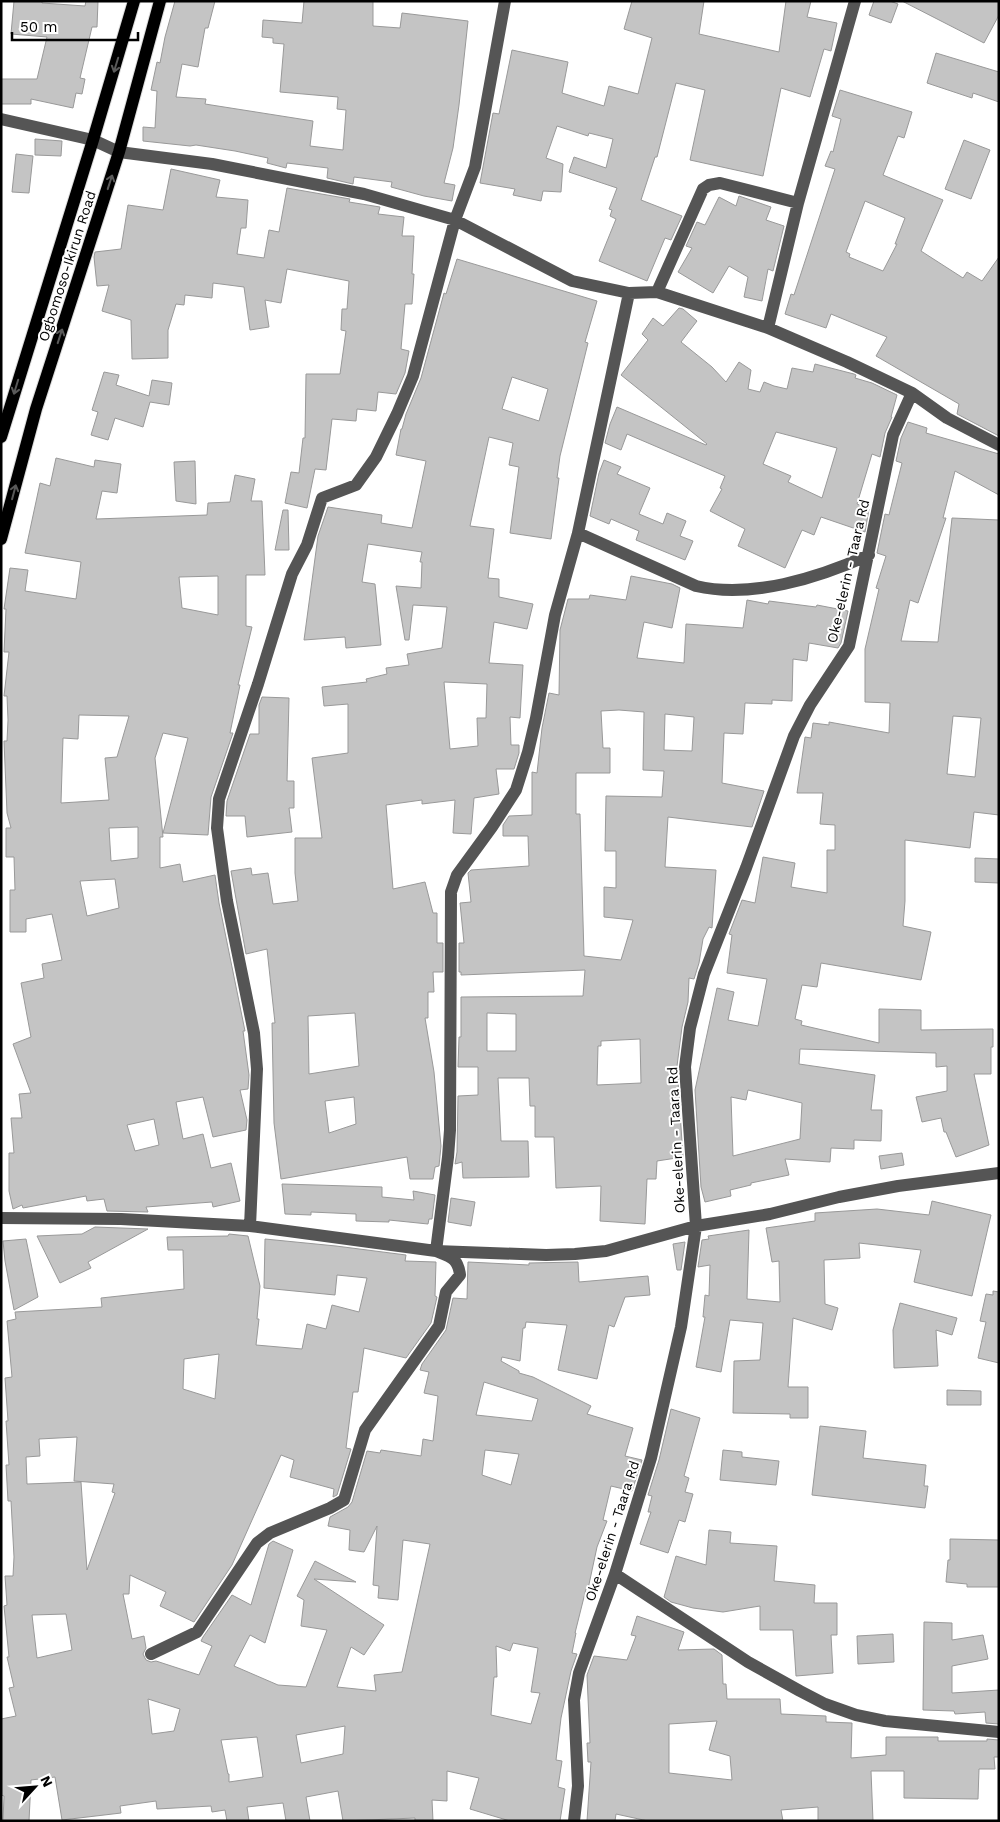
<svg xmlns="http://www.w3.org/2000/svg" width="1000" height="1822" font-family="'Work Sans',sans-serif">
	<style>
		.building { fill: #c4c4c4; stroke: #999; fill-rule: evenodd }
		.lines { fill: none; stroke-linecap: round; stroke-linejoin: round }
		.major-casing { stroke: #dbdbdb; stroke-width: 14 }
		.minor { stroke: #555; stroke-width: 12 }
		.major { stroke: #000; stroke-width: 12 }
		.oneway { stroke: #595959 }
		.labels { text-anchor: middle; stroke-width: 4; stroke-linejoin: round; paint-order: stroke }
		.street-label { font-size: 14px; fill: #000; stroke: #fff }
	</style>
	<rect width="100%" height="100%" fill="#fff"/>
	<path class="building" d="M14,1H42V3L85,6L86,1H98L97,27H92L80,78L85,79L82,94L76,93L73,108L31,99V104H1V79H37L47,37L11,34Z
		M175,1H215L208,28H205L198,67L182,64L176,97L206,99L205,104L313,121L310,146L343,150L346,110L337,109L338,97L280,92L284,44L273,43V38L262,37L263,20L302,23L304,1H373V26L400,28L402,13L468,21L459,105L453,148L444,183L455,185L452,201L424,196L391,187L392,182L354,177L353,184L327,178L328,168L287,163L286,168L267,163L268,158L235,151L196,145L190,146L143,141V127L155,128L157,91L151,90L157,62L160,63L165,37Z
		M632,1H704L699,34L779,52L786,1H811L807,17L837,23L831,51L824,49L810,97L781,88L763,176L690,160L705,90L676,83L657,157H655L641,200L682,216L671,240L665,238L647,281L599,261L616,219L610,216L612,210L609,209L617,188L569,172L574,157L606,168L613,139L589,133L588,136L557,126L546,158L563,164L561,192L543,191L541,201L513,195L515,189L480,183L493,113L499,114L512,50L568,62L562,93L604,106L609,86L638,94L652,38L624,29Z
		M874,1H890L898,4L891,23L869,15Z
		M902,1H999V15L984,43Z
		M936,53L999,72V102L973,93L972,98L927,83Z
		M840,90L912,112L904,138L898,136L883,175L943,200L921,251L963,278L967,272L982,281L999,257V436L957,414L959,404L876,356L887,337L831,314L826,328L785,314L791,294L794,295L835,169L825,166L831,151L833,152L841,119L832,116ZM865,201L905,218L895,244H897L883,271L849,257L850,254L846,252Z
		M35,139L62,141L61,156L35,155Z
		M964,140L990,150L971,199L945,189Z
		M16,154L33,156L29,193L12,192Z
		M171,169L220,180L216,197L248,200L246,228H241L237,254L264,258L269,230L279,232L287,188L350,199L349,202L380,207L378,214L404,217L402,236H414L412,274H414L412,304H405L401,349L409,351L405,373L396,394L378,392L376,411L357,409L356,421L332,419L326,470L315,469L307,508L285,503L291,472L299,473L303,438H305L306,374H340L346,331L341,330L342,309H347L349,281L287,269L281,303L265,300L269,327L250,330L244,287L213,283L212,298L185,295L184,305L176,304L168,330V358L132,359L131,320L102,311L109,285L97,286L94,257L95,252L121,249L128,205L163,210Z
		M739,196L771,207L766,220L784,226L773,271L768,269L762,301L744,297L748,277L729,266L713,293L678,272L692,248L686,246L697,222L705,225L719,197L736,206Z
		M457,259L597,301L585,342L588,343L560,456L557,478H559L551,539L510,533L519,467L509,465L513,443L489,437L470,526L494,529L488,578L499,579V597L533,604L527,629L494,622L489,663L523,665L520,718L510,717L511,745H519V753L514,769H496L499,794L474,798L471,834L453,833L455,800L422,804V800L386,805L393,889L425,882L433,913H437V943H443V972H433L434,992H428V1018H425L434,1072L441,1146L439,1166L435,1167L433,1179H410L407,1157L281,1179L274,1123L272,1023H275L267,949L246,954L231,871L251,868L252,875L268,873L273,904L298,901L295,873V838H322L312,758L348,753V704L324,706L322,687L367,682L366,679L387,674L386,668L409,665L407,654L442,648L447,607L413,605L409,640H405L396,586L421,588L422,562H420L422,552L368,544L362,582L375,584L381,645L346,648L345,637L304,640L318,536L328,507L382,515L381,523L412,528L426,461L396,455L401,429H402L406,414L421,378L444,293L446,294ZM512,377L548,389L539,421L502,409ZM444,682L487,684L486,718H477L478,746L450,749ZM355,1013L359,1066L309,1074L308,1016ZM354,1097L356,1124L329,1133L325,1101Z
		M679,308L683,309L697,321L681,342L712,367L726,382L739,362L751,370L748,389L760,392L764,382L774,386L787,389L792,368L813,372L815,364L854,374L856,375L855,378L872,383L897,395L891,417H892L885,433L880,457L872,454L857,504L869,509L865,532L821,517L814,535L802,530L785,568L738,546L745,529L710,511L722,489L720,488L725,476L627,434L621,450L605,443L610,424L617,407L706,445L707,444L621,375L648,340L642,334L653,318L663,326ZM776,432L837,448L822,498L788,482L791,476L763,464Z
		M104,372L119,375L116,385L149,396L152,380L172,383L169,405L150,402L143,427L115,418L108,440L91,435L98,412L92,410Z
		M908,422L927,428L926,433L999,454V495L955,471L943,518H946L918,603L910,600L901,641L938,642L952,518L999,520V815L974,812L970,848L905,840V901L903,926L931,932L921,980L821,963L817,987L802,985L795,1019L802,1021L801,1025L879,1043V1009L921,1010V1030L993,1029V1047H991V1074H974L989,1145L956,1157L946,1132H944L941,1118L922,1122L916,1097L947,1091V1066L936,1067V1053L800,1049L799,1064L875,1075L871,1110H882L881,1141L854,1140V1149L831,1148L830,1162L785,1159L789,1175L751,1183V1185L730,1190L731,1196L705,1202L701,1187L695,1090L717,988L734,992L728,1020L758,1026L767,979L727,973L732,935L729,934L742,900L755,903L763,857L795,863L791,887L827,893V850H835V825L820,824L823,793H797L805,737L811,738L813,723L829,725V722L889,733L890,703L865,702V649L879,589L876,588L886,556L877,553L885,514L889,515L902,463L896,461L901,438ZM953,716L981,718L975,777L947,774ZM748,1090L802,1103L800,1139L733,1156L731,1097L746,1100Z
		M56,458L94,467L95,460L121,464L117,493L102,491L96,519L207,515L208,503L230,502L235,475L255,479L251,501H262L265,575H246V626L252,627L238,685H240L230,733H233L211,797L208,835L163,833L188,738L163,733L155,758L163,837H160V868L180,864L183,882L215,875L219,903L245,1031H243L249,1075L248,1089L240,1090L247,1120L246,1130L213,1137L203,1097L176,1102L183,1139L203,1134L211,1168L231,1163L240,1201L213,1207L212,1202L146,1207L148,1212L107,1211L104,1199L87,1201L86,1196L23,1208L22,1205L13,1209L9,1191V1153H14L11,1118H22L19,1094L31,1093L13,1044L31,1037L21,983L44,978L42,964L62,960L52,914L26,919V932H10V890H15L14,857H6V828H11L7,813L4,741H7L8,720L7,696H4L9,652H4L6,609H4L10,568L28,570L25,591L76,599L81,562L25,553L40,483L50,486ZM218,576V615L182,608L179,577ZM79,715L129,716L117,757L105,758L109,800L61,803L63,738L78,739ZM138,827V858L111,861L109,828ZM115,879L119,908L87,916L80,881ZM154,1119L159,1145L135,1151L127,1125Z
		M604,460L621,467L617,474L650,488L639,514L663,524L667,513L686,521L680,536L693,541L685,560L636,540L639,531L611,519L609,524L590,516L599,473Z
		M195,461L196,504L176,501L174,462Z
		M283,510H288L289,550H275Z
		M631,576L672,584L680,588L672,628L644,622L637,658L684,663L686,624L743,628L747,600L768,604L769,601L816,607L817,605L848,611L841,643L838,648L809,643L807,661L793,659L792,701L772,700V704L745,703L743,734L724,733L722,783L764,791L752,827L668,817L665,867L716,870L712,928L709,927L703,939L699,963L694,979L689,978L688,1002L682,1027L677,1066L683,1157L657,1161L656,1179H647L645,1224L600,1221L601,1186L556,1188L554,1137H535V1106H530L529,1078H498L501,1141H528L529,1177L463,1178L462,1162L455,1164L457,1152L458,1096L478,1095V1067H458L459,1037H461V997L583,996L585,970L461,975V972H459V943H464L460,903L471,902L468,873L471,870L529,866L528,836H503V825L509,816L532,815V772L537,773L542,728L549,693L559,695L560,630L568,599H589L590,595L626,600ZM619,710L644,712L643,770L664,771L662,797L606,796L605,851H616V888L604,887V917L633,920L621,960L584,956L580,814H576V773H610V748H603L601,711ZM665,714L694,717L692,751L664,750ZM487,1013L516,1014V1051H487ZM640,1039L641,1083L597,1085L598,1046H601V1041Z
		M262,697L289,698L287,781H294V808H289L292,832L247,837L245,816H226L227,801L250,734H259V705Z
		M975,858L999,859V883L975,882Z
		M902,1153L904,1165L881,1169L879,1156Z
		M282,1184L382,1187V1197L414,1200L413,1191L435,1195L432,1219H429L428,1224L389,1220V1222L356,1221V1214L311,1212V1215L285,1214Z
		M451,1198L475,1202L471,1226L448,1222Z
		M932,1201L991,1215L972,1296L914,1282L921,1250L859,1243L860,1258L824,1260L825,1304L838,1308L832,1330L793,1318L788,1387H808V1418H790V1414L733,1413L734,1361L760,1360L763,1323L730,1320L721,1372L696,1367L705,1317H703L705,1295L709,1296L710,1265L698,1267L702,1240L709,1239L708,1236L749,1230L747,1299L780,1302L779,1261L772,1262L766,1228L815,1221V1213L877,1209L929,1215Z
		M95,1227L148,1229L88,1262L91,1268L60,1283L37,1236L82,1234Z
		M229,1234L248,1236L260,1286L257,1319H259L256,1345L302,1349L307,1324L326,1329L332,1305L359,1312L367,1278L337,1275L335,1295L264,1288L265,1239L336,1246L406,1255L405,1261L436,1262L435,1296L437,1297L431,1323L406,1358L364,1348L358,1392H353L346,1448L351,1449L337,1495L333,1497L334,1489L290,1477L294,1460L281,1455L232,1565L194,1622L160,1606L166,1592L130,1575L129,1594H123L132,1639L144,1636L146,1648L143,1654L146,1660L151,1662L156,1661L199,1675L212,1646L201,1641L203,1637L232,1595L251,1605L269,1544L273,1541L293,1550L265,1643L250,1635L234,1666L278,1685L306,1687L327,1630L301,1626L304,1600L297,1596L315,1561L356,1582L314,1579L384,1625L364,1655L351,1647L337,1687L376,1691L374,1675L402,1672L430,1544L403,1540L398,1600L378,1598L379,1586L373,1585L377,1526L364,1552L349,1550L350,1530L328,1526L330,1517L348,1507L352,1502L367,1451L380,1453L381,1450L421,1456L423,1439L433,1441L438,1396L424,1393L429,1372L420,1370L422,1364L446,1330L453,1298L467,1299L468,1262L529,1265V1263L578,1262L579,1282L648,1276L650,1295L625,1297L614,1327L609,1325L597,1379L558,1370L567,1325L526,1322L525,1328H523L520,1361L502,1357L501,1361L519,1371V1373L533,1377L591,1406L587,1414L633,1428L625,1456L642,1460L632,1491L611,1486L603,1520L607,1521L597,1547L588,1589H586L575,1633H576L572,1653L577,1654L571,1671L561,1718L556,1760L562,1761L558,1787L565,1789L560,1821H510L470,1809L479,1778L447,1771V1801L432,1800L433,1821H415V1818L343,1821L338,1791L306,1797L310,1821H286L283,1803L247,1807L249,1821H227L225,1810L212,1812L211,1806L157,1809L156,1801L120,1806L121,1813L62,1820L55,1777L31,1780L29,1821H3L4,1796L1,1795V1719L16,1716L9,1688L14,1687L7,1657H9L4,1606L7,1605L5,1576H13L14,1557L11,1501H8L6,1465H9L6,1421H8L5,1378L12,1377L7,1321L16,1319L15,1312L102,1307L101,1298L184,1289L183,1250H168L167,1237L228,1236ZM219,1354L215,1399L183,1389L184,1359ZM484,1382L538,1399L532,1421L476,1415ZM77,1437L74,1481L114,1484L112,1492L115,1493L87,1570L81,1482L27,1484L26,1457L40,1456L39,1439ZM485,1450L519,1454L511,1485L482,1475ZM66,1614L72,1650L37,1658L32,1615ZM513,1643L538,1648L531,1692L540,1693L531,1724L491,1715L494,1677H497L496,1646L510,1651ZM148,1699L180,1709L174,1731L152,1734ZM345,1726L343,1754L301,1763L296,1735ZM257,1737L263,1777L229,1782V1774H228L221,1740Z
		M26,1239L38,1297L14,1310L5,1261L3,1241Z
		M685,1242L681,1270H677L673,1244Z
		M993,1291L999,1292V1363L978,1358L986,1322L980,1321L986,1294L993,1295Z
		M900,1303L957,1318L952,1335L936,1330L938,1366L894,1368L893,1330Z
		M947,1390L981,1391V1405H947Z
		M671,1409L700,1418L684,1476L689,1478L685,1492L693,1494L685,1522L679,1520L668,1553L640,1544L651,1512H648L652,1496L648,1495L659,1460Z
		M820,1426L866,1431L863,1458L926,1465L924,1486H928L925,1508L812,1495Z
		M723,1450L742,1452V1457L779,1461L776,1485L720,1480Z
		M709,1530L731,1532L730,1543L777,1546L774,1581L815,1585L814,1603H837V1635H831L833,1673L796,1676L793,1630H760V1606L723,1612L693,1608L671,1602L664,1597L676,1556L706,1565Z
		M950,1539L999,1540V1587H967V1584L946,1582L948,1560H950Z
		M637,1616L684,1632L678,1650L714,1649L722,1655L723,1684H726L727,1699H780L781,1714L826,1716V1722L852,1723L851,1758L886,1755V1737H938V1741H987V1739L999,1740V1757H994L995,1769H979L978,1799L904,1798V1771H871L873,1821H818V1807L781,1810L783,1821H648L616,1814L615,1821H587L591,1762H588L587,1743H590L587,1675L594,1656L627,1660L636,1636L631,1635ZM717,1721L709,1750L730,1756L732,1780L669,1773V1724Z
		M924,1622L952,1623V1640L983,1635L988,1659L952,1666V1693L999,1690V1724L986,1723L985,1712L955,1714L954,1711L923,1710Z
		M893,1634L894,1662L858,1664L857,1636Z"/>
	<g class="lines">
		<g class="major-casing">
			<path id="major" d="M1,437L93,140L134,1
				M1,539L36,409L119,152L160,1"/>
		</g>
		<path class="minor" d="M1,119L93,140L119,152L212,164L364,194L455,220L572,281L629,293L657,292L768,328L847,362L912,393L947,418L999,445
			M657,292L703,189L709,185L720,183L798,203
			M768,328L798,203L855,1
			M578,533L696,586C751,599 818,578 869,555
			M1,1218L121,1219L250,1226L436,1251L546,1255L575,1254L606,1251L696,1226L770,1214L839,1197L898,1186L999,1173
			M250,1226L257,1069L254,1033L227,901L217,828L219,799L258,684L292,574L307,545L322,498L356,485L376,457L397,414L413,376L455,220L475,167L505,1
			M615,1574L748,1662L800,1691L825,1704L856,1715L885,1721L999,1732
			M151,1654L197,1632L257,1543L270,1533L330,1508L344,1500L365,1430L439,1326L446,1292L460,1275C458,1258 451,1257 436,1251L448,1157L450,1130L451,892L457,875L492,827L516,790L528,752L536,718L555,615L578,533L629,293
			M574,1821L578,1786L574,1700L579,1673L615,1574L651,1458L681,1327L696,1226L685,1067L690,1028L704,974L746,868L794,736L810,705L849,646L893,435L912,393"/>
		<use href="#major" class="major"/>
	</g>
	<defs><path id="oneway-shaft" d="M-6 0H5M1.5-3L5.5 0L1.5 3" fill="none" stroke-width="1.6" stroke-linecap="round" stroke-linejoin="round" transform="scale(1.25)"/></defs>
	<g class="oneway">
		<use href="#oneway-shaft" transform="translate(116 65) rotate(107)"/>
		<use href="#oneway-shaft" transform="translate(110 182) rotate(-72)"/>
		<use href="#oneway-shaft" transform="translate(60 336) rotate(-72)"/>
		<use href="#oneway-shaft" transform="translate(16 387) rotate(107)"/>
		<use href="#oneway-shaft" transform="translate(14 492) rotate(-75)"/>
	</g>
	<g class="labels">
		<g class="street-label">
			<text transform="translate(67 266) rotate(-72)" y="5">Ogbomoso-Ikirun Road</text>
			<text transform="translate(848 571) rotate(-77)" y="5">Oke-elerin - Taara Rd</text>
			<text transform="translate(676 1140) rotate(-93)" y="5">Oke-elerin - Taara Rd</text>
			<text transform="translate(612 1531) rotate(-72)" y="5">Oke-elerin - Taara Rd</text>
		</g>
	</g>
	<rect width="1000" height="1822" fill="none" stroke="#000000" stroke-width="5"/>
	<g transform="translate(35 1787) rotate(64)" stroke="#ffffff" stroke-width="4" paint-order="stroke">
	<path d="M0-4L9 19L0 12L-9 19Z" fill="#000000"/>
	<text y="-8" font-size="14" font-weight="bold" text-anchor="middle" fill="#000000">N</text>
	</g>
	<path d="M12 32v8h126v-8" fill="none" stroke="#000000" stroke-width="2.5"/>
	<text x="20" y="32" font-size="15" fill="#000000" stroke="#ffffff" stroke-width="4" paint-order="stroke">50 m</text>
</svg>
